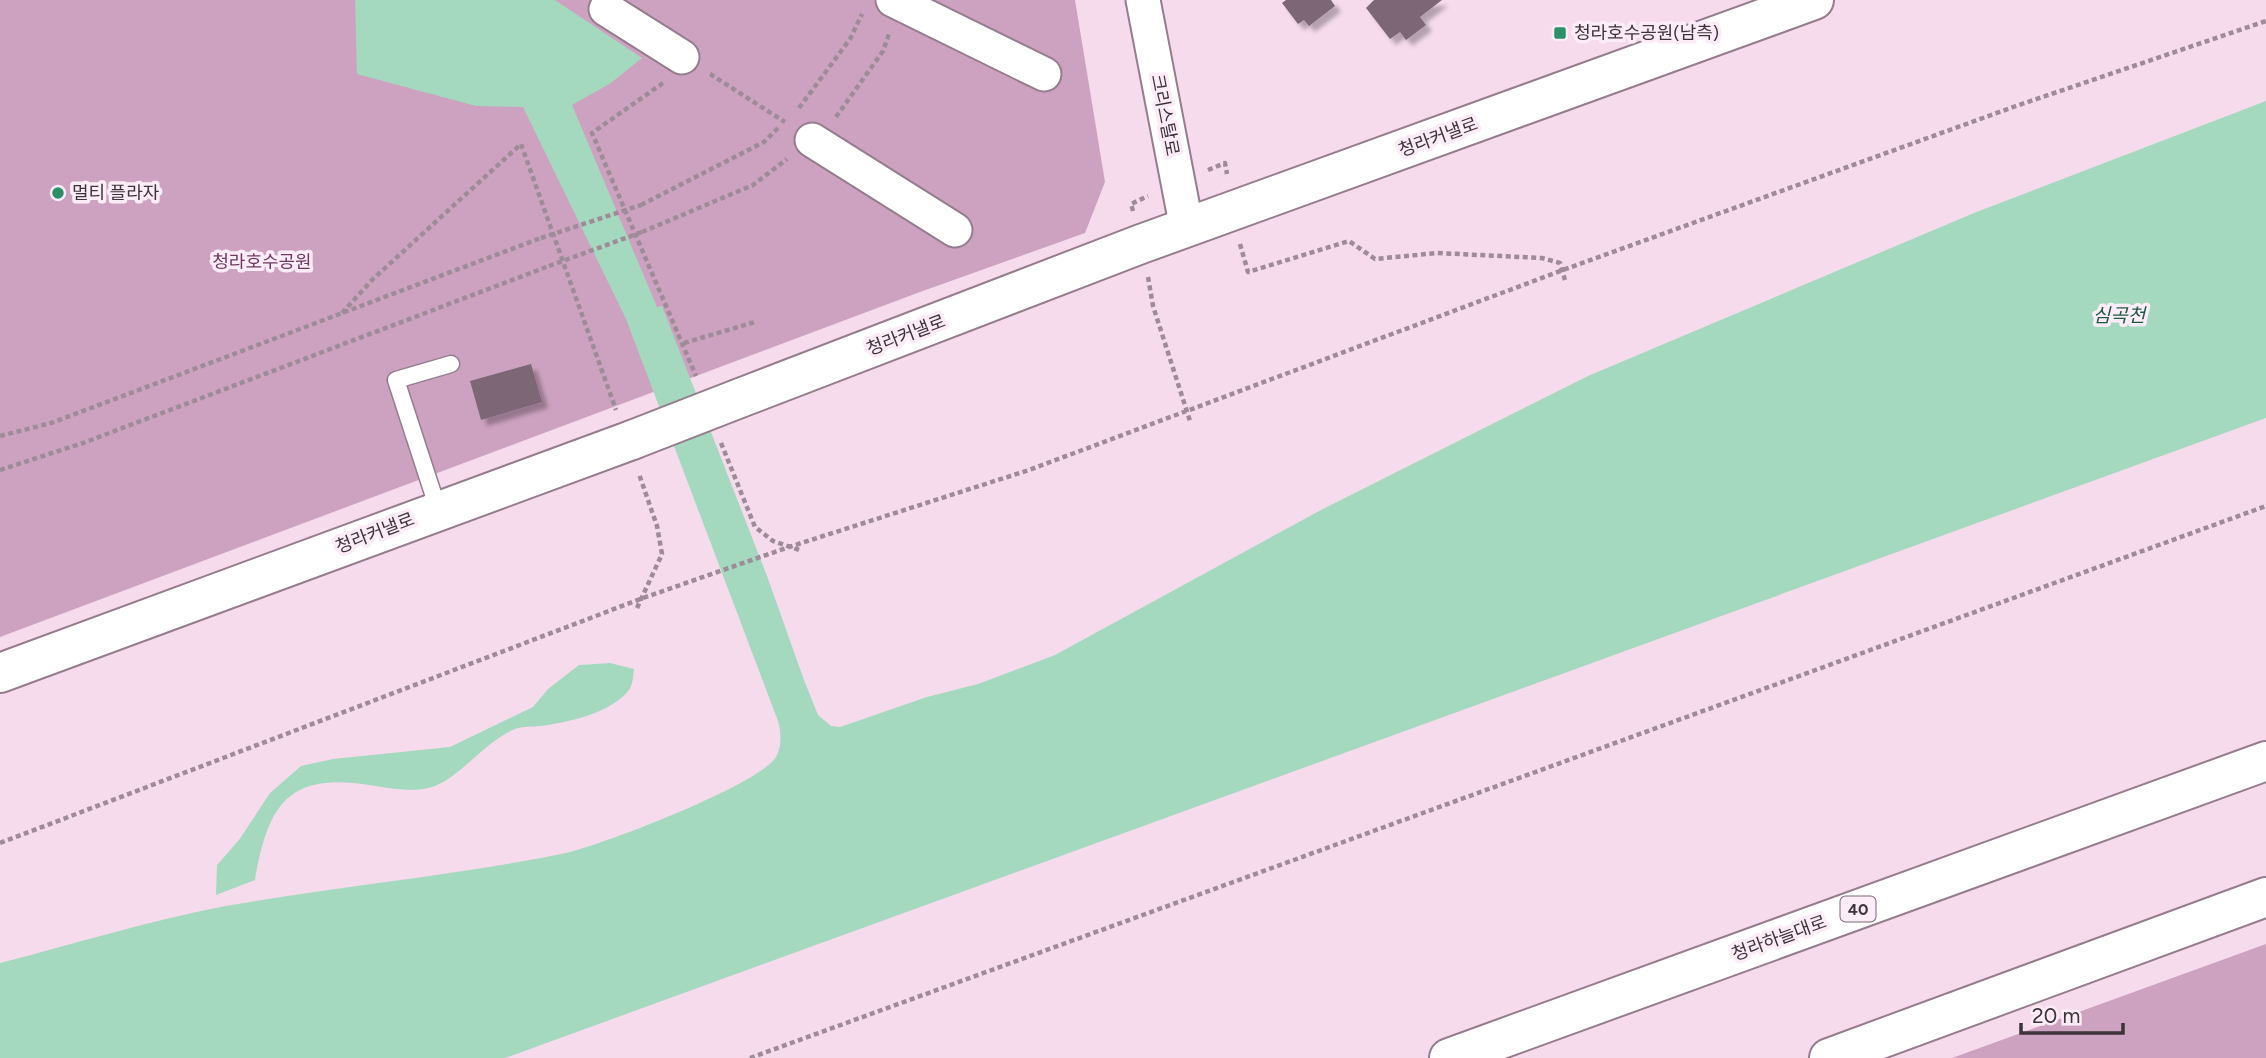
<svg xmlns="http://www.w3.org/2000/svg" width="2266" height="1058" font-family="Figtree,'Noto Sans KR',sans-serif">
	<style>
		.green { fill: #cda2c0 }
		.water { fill: #a4d8bf }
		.building { fill: #7d6676; filter: url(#shadow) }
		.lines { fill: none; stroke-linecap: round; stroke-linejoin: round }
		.lane-casing { stroke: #957d8e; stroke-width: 19 }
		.street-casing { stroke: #957d8e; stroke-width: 37 }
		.secondary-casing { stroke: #957d8e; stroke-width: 42 }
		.highway-casing { stroke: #957d8e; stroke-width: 42 }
		.path { stroke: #9e8b97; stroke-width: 4.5; stroke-dasharray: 5 3.5; stroke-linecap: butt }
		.lane { stroke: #fff; stroke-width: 16 }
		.street { stroke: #fff; stroke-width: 33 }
		.secondary { stroke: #fff; stroke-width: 38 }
		.highway { stroke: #fff; stroke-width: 38 }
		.secondary-bridge-casing { stroke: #957d8e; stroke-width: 42; stroke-linecap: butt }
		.path-bridge { stroke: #9e8b97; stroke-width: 4.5; stroke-dasharray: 5 3.5; stroke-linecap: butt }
		.secondary-bridge { stroke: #fff; stroke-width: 38 }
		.poi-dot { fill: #2c8f6a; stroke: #fcecf7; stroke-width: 2.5 }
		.labels { text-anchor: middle; stroke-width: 7; stroke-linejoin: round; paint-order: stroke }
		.shield { fill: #fcecf7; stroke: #766a73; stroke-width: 2 }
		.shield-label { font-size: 16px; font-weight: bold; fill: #3d333a }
		.poi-label { font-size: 18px; fill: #3d333a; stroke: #fcecf7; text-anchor: start }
		.street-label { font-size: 18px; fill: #3d333a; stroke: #fcecf7 }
		.park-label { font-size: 18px; fill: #703961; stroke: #fcecf7 }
		.water-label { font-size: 19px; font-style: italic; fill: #1c5a42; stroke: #fcecf7 }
	</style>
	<defs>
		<filter id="shadow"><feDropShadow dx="6" dy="6" stdDeviation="2" flood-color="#0004"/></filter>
	</defs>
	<rect width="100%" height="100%" fill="#f6dbed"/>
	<path class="green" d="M0,0H1075L1105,182L1085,233L920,292L0,637Z
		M2266,944V1058H1952Z"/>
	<path class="water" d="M355,0H555L642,58L611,83L572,105L657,307L662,306L767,576L804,680L818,715L831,726L840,727L927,697L978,684L1055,655L1321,510L1588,376L1974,213L2266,101V418L505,1058H0V963C75,944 150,920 226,906C339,886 454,876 566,853C602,845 759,785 776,757C782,747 781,731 778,721L626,319L523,107L476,106L357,74Z
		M610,663L634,669C633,676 633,685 629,690C611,713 569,722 541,726C533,727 523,726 515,729C486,740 459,779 432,787C412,793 389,788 369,785C287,772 268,806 255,880L216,895L217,865L239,840L270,793L301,766L333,759L450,747L533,707L548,689L579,665Z"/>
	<path class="building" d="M1286,0H1331L1335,6L1309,26L1304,20L1298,24L1282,3Z
		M1374,0H1442L1420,17L1426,25L1406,40L1400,32L1390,39L1366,8Z
		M531,364L542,402L481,420L470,381Z"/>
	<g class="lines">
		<g class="lane-casing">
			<path id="lane" d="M438,509L396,380L451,364"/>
		</g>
		<g class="street-casing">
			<path id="street" d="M893,0L1044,74
				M1143,0L1187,229
				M606,9L682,57
				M812,140L955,230"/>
		</g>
		<g class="secondary-casing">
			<path id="secondary" d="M740,398L1141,244L1814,0
				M0,673L632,440"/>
		</g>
		<g class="highway-casing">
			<path id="highway" d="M1449,1058L2266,761
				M1829,1058L2266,897"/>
		</g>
		<path class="path" d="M710,74L785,122
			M663,83L592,133L696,376
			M799,108L850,39L862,14
			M836,117L883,51L889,34
			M1208,170L1225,163L1227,174
			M641,205L764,142L780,126
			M1133,211L1131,204L1148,196
			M642,232L753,185L787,159
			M1240,244L1248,272L1349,241L1375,259L1437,253L1542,258L1560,263L1565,280
			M1148,277L1153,306L1190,421
			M342,313L373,279L521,144L616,410
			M684,343L755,322
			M0,436L51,423L541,238
			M721,443L755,527L773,541L802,551
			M0,470L83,443L549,266
			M637,608L662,554L657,526L639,474
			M0,843L643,598L789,547L1029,470L1563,270L2016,106L2266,21
			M750,1058L2266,506"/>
		<use href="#lane" class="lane"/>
		<use href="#street" class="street"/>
		<use href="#secondary" class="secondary"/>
		<use href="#highway" class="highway"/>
		<g class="secondary-bridge-casing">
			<path id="secondary-bridge" d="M632,440L740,398"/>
		</g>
		<path class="path-bridge" d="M541,238L641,205
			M549,266L642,232"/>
		<use href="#secondary-bridge" class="secondary-bridge"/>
	</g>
	<g class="poi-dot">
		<rect x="1553" y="26" width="14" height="14" rx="3.5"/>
		<circle cx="58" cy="193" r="7"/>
	</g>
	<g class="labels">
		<rect class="shield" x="1840.5" y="896.5" width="35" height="25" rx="5"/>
		<g class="shield-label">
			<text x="1858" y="915">40</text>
		</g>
		<g class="poi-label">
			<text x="1574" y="39">청라호수공원(남측)</text>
			<text x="72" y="199">멀티 플라자</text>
		</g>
		<g class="street-label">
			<text transform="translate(1165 115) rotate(79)" y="6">크리스탈로</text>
			<text transform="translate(1438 137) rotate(-20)" y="6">청라커낼로</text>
			<text transform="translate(906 335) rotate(-21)" y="6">청라커낼로</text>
			<text transform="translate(375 533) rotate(-21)" y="6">청라커낼로</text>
			<text transform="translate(1779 938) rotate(-20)" y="6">청라하늘대로</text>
		</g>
		<g class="park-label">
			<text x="262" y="268">청라호수공원</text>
		</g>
		<g class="water-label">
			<text x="2119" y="322">심곡천</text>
		</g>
	</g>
	<path d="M2021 1023v10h102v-10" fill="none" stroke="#3d333a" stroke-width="3.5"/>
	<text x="2032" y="1023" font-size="21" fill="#3d333a" stroke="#fcecf7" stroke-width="5" paint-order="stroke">20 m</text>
</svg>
